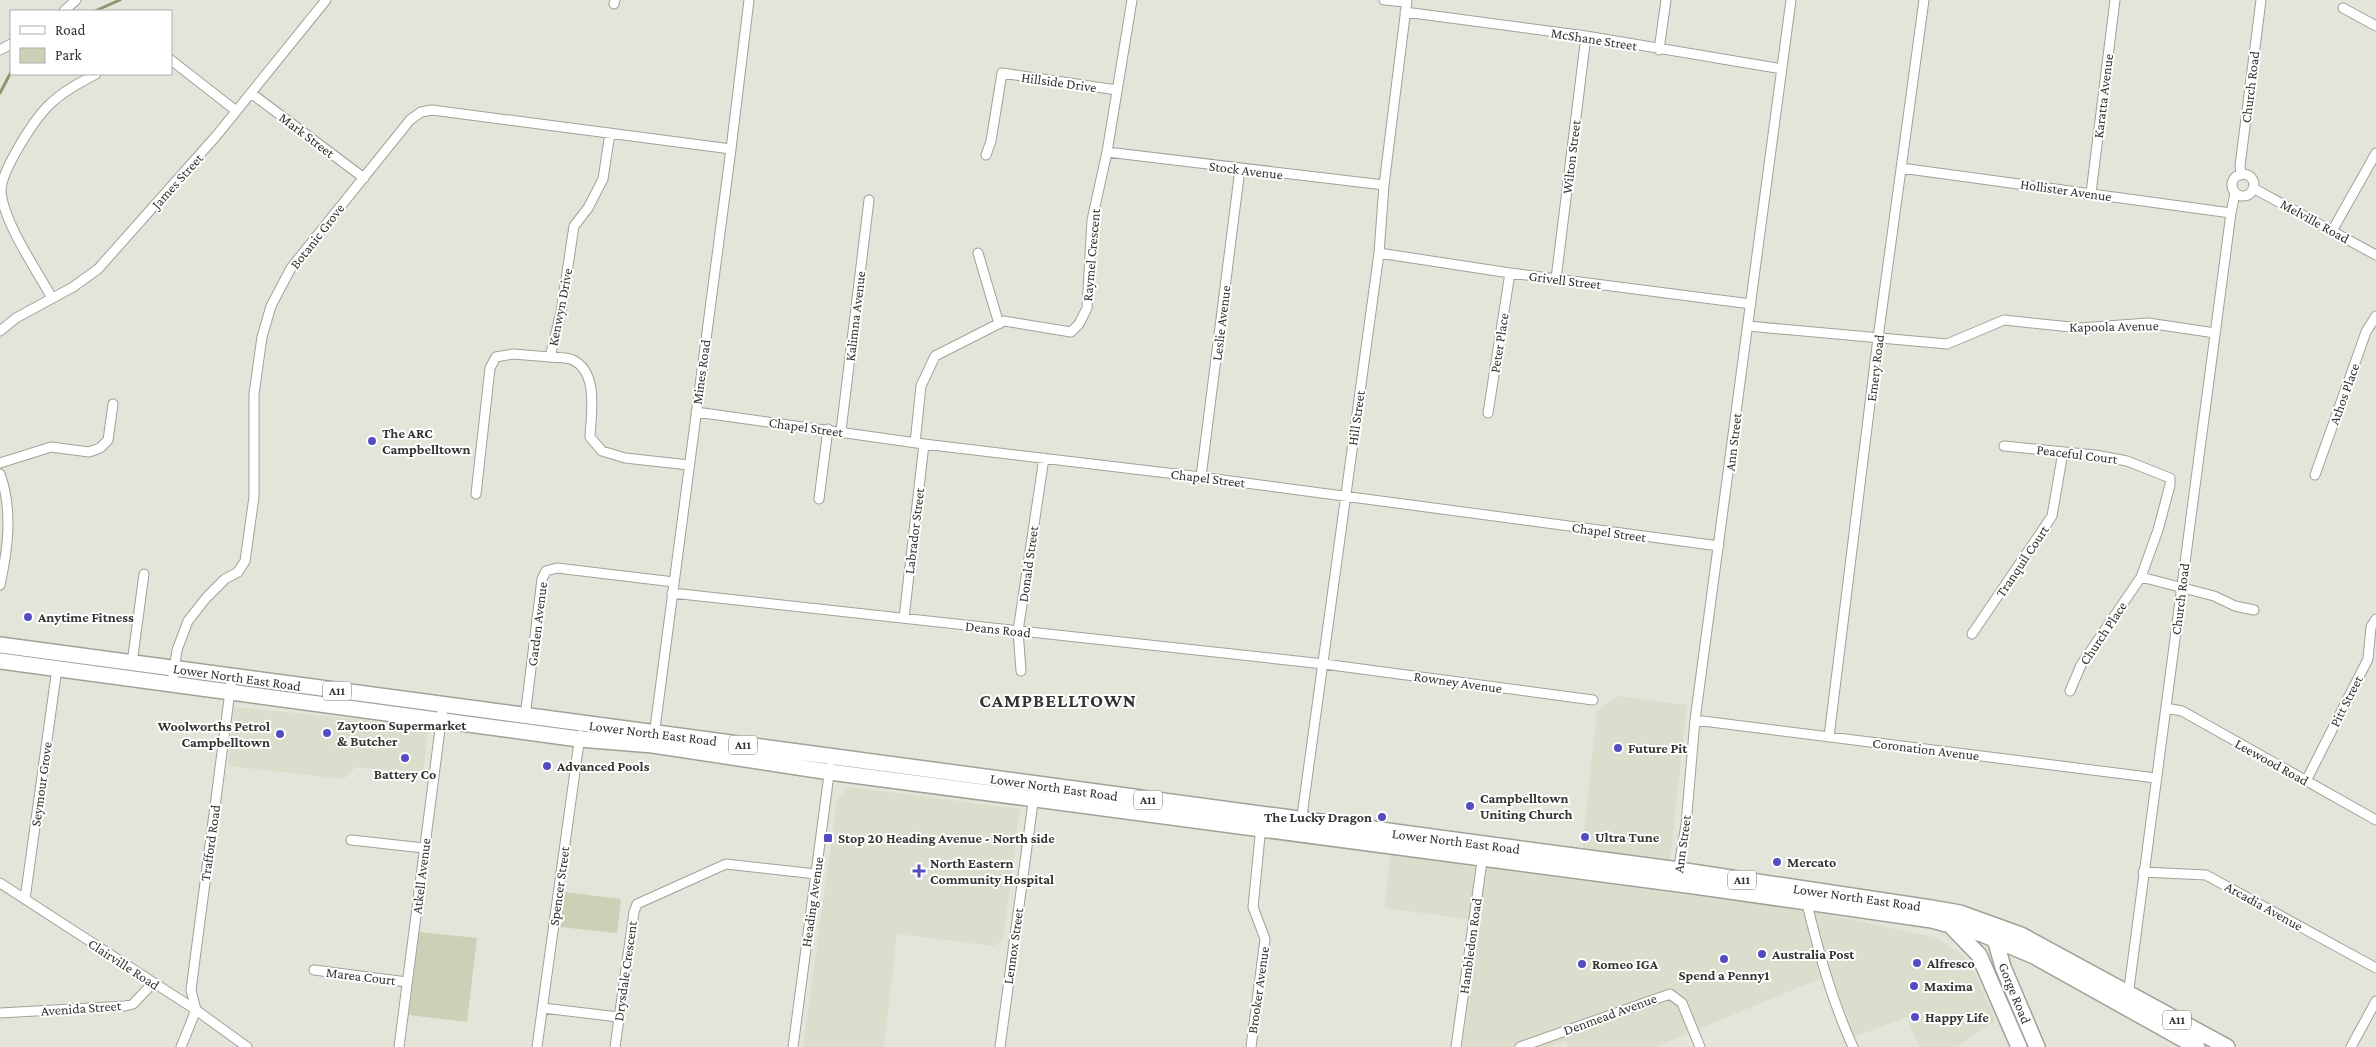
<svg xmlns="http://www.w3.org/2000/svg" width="2376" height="1047" font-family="'Crimson Pro',serif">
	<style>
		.built { fill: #dbdecc }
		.green { fill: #ccd0b7 }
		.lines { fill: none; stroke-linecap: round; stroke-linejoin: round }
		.stream { stroke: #91966e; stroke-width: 3 }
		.street-casing { stroke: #a0a298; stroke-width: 11 }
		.primary-casing { stroke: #a0a298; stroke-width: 18 }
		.street { stroke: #fff; stroke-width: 9 }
		.primary { stroke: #fff; stroke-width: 15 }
		.poi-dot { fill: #544cc3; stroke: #fff; stroke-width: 2 }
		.labels { text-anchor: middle; stroke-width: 4; stroke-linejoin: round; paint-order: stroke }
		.shield { fill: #fff; stroke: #70716e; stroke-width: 1 }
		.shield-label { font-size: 12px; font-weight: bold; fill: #333430 }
		.street-label { font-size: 14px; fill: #333430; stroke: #fff }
		.poi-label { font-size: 14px; font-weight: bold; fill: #333430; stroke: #fff; text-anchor: start }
		.district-label { font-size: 19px; font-weight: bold; letter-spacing: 1px; fill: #333430; stroke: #fff }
	</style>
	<rect width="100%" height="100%" fill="#e3e5db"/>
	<path class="built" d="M1619,696L1687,705L1670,862L1582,851L1597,711Z
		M234,707L358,719L428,730L423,775L356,767L344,779L228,766Z
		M849,787L1020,809L1003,940L994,946L897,934L884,1047H803L837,799Z
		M1390,855L1816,912L1934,937L1957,951L1971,965L1996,1021L1956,1047H1919L1907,1017L1854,1037L1831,974L1655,1047H1568L1565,1041L1550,1047H1462L1480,921L1385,908Z"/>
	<path class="green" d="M564,892L621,899L617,933L560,927Z
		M419,932L477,938L467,1022L409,1015Z"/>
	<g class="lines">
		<path class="stream" d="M95,11L120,0
			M0,93L11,72"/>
		<g class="street-casing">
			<path id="street" d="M1384,0L1406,2
				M614,4L615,0
				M2343,8L2376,26
				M64,11L76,0
				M1405,12L1586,36L1782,69
				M0,50L11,44
				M1659,50L1666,0
				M171,60L235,110
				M251,93L364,178
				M1107,152L1384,185
				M986,155L991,141L1002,73L1117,90
				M1901,168L2231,213
				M2232 185a11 11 0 1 1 22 0a11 11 0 1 1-22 0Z
				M2241,175L2240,166L2261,0
				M2253,188L2376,255
				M2091,193L2115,0
				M2332,231L2376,153
				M978,253L999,324
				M1379,253L1510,273L1751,304
				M1556,279L1586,36
				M52,298C36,269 4,223 1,192C0,172 34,120 48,106C62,92 79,83 96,74
				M1748,326L1947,344L2004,320L2080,328L2148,323L2215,333
				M0,331L16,318L73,287L98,269L217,135L326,0
				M550,357C557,358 567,357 573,360C599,373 591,414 590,437L602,451L625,458L689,465
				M696,412L924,444L1201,477L1719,546
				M1488,413L1510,273
				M841,431L869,200
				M915,443L921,386L935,356L1004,321L1071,332L1079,324L1087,308L1092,220L1107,152L1132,0
				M2004,446L2095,455L2127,461L2170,478V485L2158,530L2141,577L2214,596L2235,606L2254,610
				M0,463L51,447L89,452L100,448L108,440L113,404
				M0,474C13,509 8,549 0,585
				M2315,475L2366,332L2376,316
				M1201,477L1240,169
				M476,494L490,368L496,357L513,354L550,357L561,312L574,226L588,208L603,179L610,133
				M819,499L828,429
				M672,593L1324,664L1593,700
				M904,618L924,444
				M1972,634L2052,516L2063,452
				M132,663L144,574
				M1021,671L1018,631L1044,458
				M172,684L177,650L188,621L206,598L225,579L238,572L245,561L254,497V394L262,337L271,306L291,268L410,120L421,112L432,110L731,149
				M2070,691L2081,665L2141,577
				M2166,708L2182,711L2376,820
				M525,717L542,579L546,571L557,568L674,582
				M1695,720L2156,778
				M654,736L731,149L749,0
				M1829,737L1878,338L1924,0
				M2306,781L2368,659L2371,627L2376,619
				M1301,823L1379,253L1384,185L1407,0
				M351,840L424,848
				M1678,872L1686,825L1695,720L1791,0
				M2143,872L2206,875L2376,968
				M0,883L196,1010L247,1047
				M25,899L57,668
				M1807,904C1819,953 1832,1001 1853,1047
				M314,970L407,982
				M2128,996L2231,213L2235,193
				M543,1008L618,1017
				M0,1013L125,1006L133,1004L153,983
				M181,1047L196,1010L191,990L232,676
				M399,1047L443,706
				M537,1047L580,735
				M615,1047L634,912L637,904L726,864L816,874
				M793,1047L830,767
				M1000,1047L1034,795
				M1251,1047L1265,939L1253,907L1261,826
				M1456,1047L1483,854
				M1520,1047L1670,994L1682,1003L1700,1047
				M2351,1047L2376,1001"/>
		</g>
		<g class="primary-casing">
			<path id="primary" d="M0,645L1679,870L1931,908L1960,913L2021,935L2227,1047
				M0,661L579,739L653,745L830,772L1694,886L1932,920L1982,934L2034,956L2197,1047
				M1951,926L1979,955L2019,1047
				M1995,939L2003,967L2037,1047"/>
		</g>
		<use href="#street" class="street"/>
		<use href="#primary" class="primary"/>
	</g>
	<g class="poi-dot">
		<circle cx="372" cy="441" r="5"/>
		<circle cx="28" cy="617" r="5"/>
		<circle cx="327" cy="733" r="5"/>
		<circle cx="280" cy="734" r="5"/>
		<circle cx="1618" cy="748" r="5"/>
		<circle cx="405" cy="758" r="5"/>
		<circle cx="547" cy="766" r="5"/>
		<circle cx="1470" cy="806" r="5"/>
		<circle cx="1382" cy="817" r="5"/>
		<circle cx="1585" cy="837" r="5"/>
		<rect x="823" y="833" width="10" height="10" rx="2.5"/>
		<circle cx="1777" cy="862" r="5"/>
		<path d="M916.5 863.5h5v5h5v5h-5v5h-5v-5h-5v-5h5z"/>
		<circle cx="1762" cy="954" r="5"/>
		<circle cx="1724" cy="959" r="5"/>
		<circle cx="1917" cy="963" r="5"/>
		<circle cx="1582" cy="964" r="5"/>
		<circle cx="1914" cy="986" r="5"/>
		<circle cx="1915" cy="1017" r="5"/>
	</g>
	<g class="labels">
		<g class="shield">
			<rect x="323" y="681.5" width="28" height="19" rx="4"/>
			<rect x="729" y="735.5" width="28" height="19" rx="4"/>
			<rect x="1134" y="790.5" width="28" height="19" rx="4"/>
			<rect x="1728" y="870.5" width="28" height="19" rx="4"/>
			<rect x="2163" y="1010.5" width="28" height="19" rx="4"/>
		</g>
		<g class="shield-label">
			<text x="337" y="695">A11</text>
			<text x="743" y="749">A11</text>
			<text x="1148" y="804">A11</text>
			<text x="1742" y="884">A11</text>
			<text x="2177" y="1024">A11</text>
		</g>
		<g class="street-label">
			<text transform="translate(1594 39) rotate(9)" y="5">McShane Street</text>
			<text transform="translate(1059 82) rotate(8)" y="5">Hillside Drive</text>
			<text transform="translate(2250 87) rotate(-83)" y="5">Church Road</text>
			<text transform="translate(2103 96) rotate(-83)" y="5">Karatta Avenue</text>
			<text transform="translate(307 135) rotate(37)" y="5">Mark Street</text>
			<text transform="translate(1571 157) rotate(-83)" y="5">Wilton Street</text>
			<text transform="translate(1246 170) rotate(7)" y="5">Stock Avenue</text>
			<text transform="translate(177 181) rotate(-48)" y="5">James Street</text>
			<text transform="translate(2066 190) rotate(8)" y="5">Hollister Avenue</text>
			<text transform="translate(2315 221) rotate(29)" y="5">Melville Road</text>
			<text transform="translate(317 236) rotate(-52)" y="5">Botanic Grove</text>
			<text transform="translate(1091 255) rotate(-85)" y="5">Raymel Crescent</text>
			<text transform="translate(1565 280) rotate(7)" y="5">Grivell Street</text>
			<text transform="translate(560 307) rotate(-79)" y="5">Kenwyn Drive</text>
			<text transform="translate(855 316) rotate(-83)" y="5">Kalimna Avenue</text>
			<text transform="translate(1221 323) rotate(-83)" y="5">Leslie Avenue</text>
			<text transform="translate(2114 326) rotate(-1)" y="5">Kapoola Avenue</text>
			<text transform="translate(1499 343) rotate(-81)" y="5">Peter Place</text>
			<text transform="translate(1875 368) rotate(-83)" y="5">Emery Road</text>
			<text transform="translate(701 372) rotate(-82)" y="5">Mines Road</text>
			<text transform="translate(2344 394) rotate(-70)" y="5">Athos Place</text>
			<text transform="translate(1356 418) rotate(-82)" y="5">Hill Street</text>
			<text transform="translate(806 427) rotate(8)" y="5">Chapel Street</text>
			<text transform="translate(1733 442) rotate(-83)" y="5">Ann Street</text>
			<text transform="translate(2077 454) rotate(7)" y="5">Peaceful Court</text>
			<text transform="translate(1208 478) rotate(7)" y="5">Chapel Street</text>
			<text transform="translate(914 531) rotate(-83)" y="5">Labrador Street</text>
			<text transform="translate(1609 532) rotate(8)" y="5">Chapel Street</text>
			<text transform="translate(2022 561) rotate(-56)" y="5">Tranquil Court</text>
			<text transform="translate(1028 564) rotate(-82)" y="5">Donald Street</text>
			<text transform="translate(2180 599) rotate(-83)" y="5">Church Road</text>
			<text transform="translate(537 624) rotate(-83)" y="5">Garden Avenue</text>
			<text transform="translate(998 629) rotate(6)" y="5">Deans Road</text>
			<text transform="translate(2103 633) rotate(-56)" y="5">Church Place</text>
			<text transform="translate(237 677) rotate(8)" y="5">Lower North East Road</text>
			<text transform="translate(1458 682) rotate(8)" y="5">Rowney Avenue</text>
			<text transform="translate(2346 701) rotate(-63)" y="5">Pitt Street</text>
			<text transform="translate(653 733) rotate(7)" y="5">Lower North East Road</text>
			<text transform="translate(1926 749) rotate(7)" y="5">Coronation Avenue</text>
			<text transform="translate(2272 762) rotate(29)" y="5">Leewood Road</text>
			<text transform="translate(41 784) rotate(-82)" y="5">Seymour Grove</text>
			<text transform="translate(1054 787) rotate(8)" y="5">Lower North East Road</text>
			<text transform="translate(1456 841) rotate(7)" y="5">Lower North East Road</text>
			<text transform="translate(210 843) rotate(-82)" y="5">Trafford Road</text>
			<text transform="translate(1682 844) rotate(-82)" y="5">Ann Street</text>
			<text transform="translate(421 876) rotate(-83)" y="5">Atkell Avenue</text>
			<text transform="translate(559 886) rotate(-82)" y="5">Spencer Street</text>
			<text transform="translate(1857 897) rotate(8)" y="5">Lower North East Road</text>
			<text transform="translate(812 902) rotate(-82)" y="5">Heading Avenue</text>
			<text transform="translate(2264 906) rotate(29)" y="5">Arcadia Avenue</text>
			<text transform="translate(1013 946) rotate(-82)" y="5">Lennox Street</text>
			<text transform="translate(1470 946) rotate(-82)" y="5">Hambledon Road</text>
			<text transform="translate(124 964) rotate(33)" y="5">Clairville Road</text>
			<text transform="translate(625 971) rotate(-82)" y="5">Drysdale Crescent</text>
			<text transform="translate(361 976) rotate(7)" y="5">Marea Court</text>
			<text transform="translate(1258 990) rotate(-82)" y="5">Brooker Avenue</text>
			<text transform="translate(2015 993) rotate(68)" y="5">Gorge Road</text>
			<text transform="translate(81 1008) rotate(-4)" y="5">Avenida Street</text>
			<text transform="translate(1610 1014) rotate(-20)" y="5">Denmead Avenue</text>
		</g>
		<g class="poi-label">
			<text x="382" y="438">The ARC<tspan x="382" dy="16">Campbelltown</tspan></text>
			<text x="38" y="622">Anytime Fitness</text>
			<text x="337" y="730">Zaytoon Supermarket<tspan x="337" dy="16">&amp; Butcher</tspan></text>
			<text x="270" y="731" text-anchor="end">Woolworths Petrol<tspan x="270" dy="16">Campbelltown</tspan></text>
			<text x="1628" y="753">Future Pit</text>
			<text x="557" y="771">Advanced Pools</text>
			<text x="405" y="779" text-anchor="middle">Battery Co</text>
			<text x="1480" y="803">Campbelltown<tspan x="1480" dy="16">Uniting Church</tspan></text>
			<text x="1372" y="822" text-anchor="end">The Lucky Dragon</text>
			<text x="1595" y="842">Ultra Tune</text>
			<text x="838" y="843">Stop 20 Heading Avenue - North side</text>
			<text x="1787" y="867">Mercato</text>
			<text x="930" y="868">North Eastern<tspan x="930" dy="16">Community Hospital</tspan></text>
			<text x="1772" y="959">Australia Post</text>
			<text x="1927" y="968">Alfresco</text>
			<text x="1592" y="969">Romeo IGA</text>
			<text x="1724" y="980" text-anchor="middle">Spend a Penny1</text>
			<text x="1924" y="991">Maxima</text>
			<text x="1925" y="1022">Happy Life</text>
		</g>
		<g class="district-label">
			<text x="1058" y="707">CAMPBELLTOWN</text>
		</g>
	</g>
	<rect x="10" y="10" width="162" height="65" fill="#ffffff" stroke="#adaeac"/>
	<rect x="20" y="26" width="25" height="8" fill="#ffffff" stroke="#adaeac"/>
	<text x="55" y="35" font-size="15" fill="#333430">Road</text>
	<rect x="20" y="48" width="25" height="15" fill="#ccd0b7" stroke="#adaeac"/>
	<text x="55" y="60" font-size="15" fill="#333430">Park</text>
</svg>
